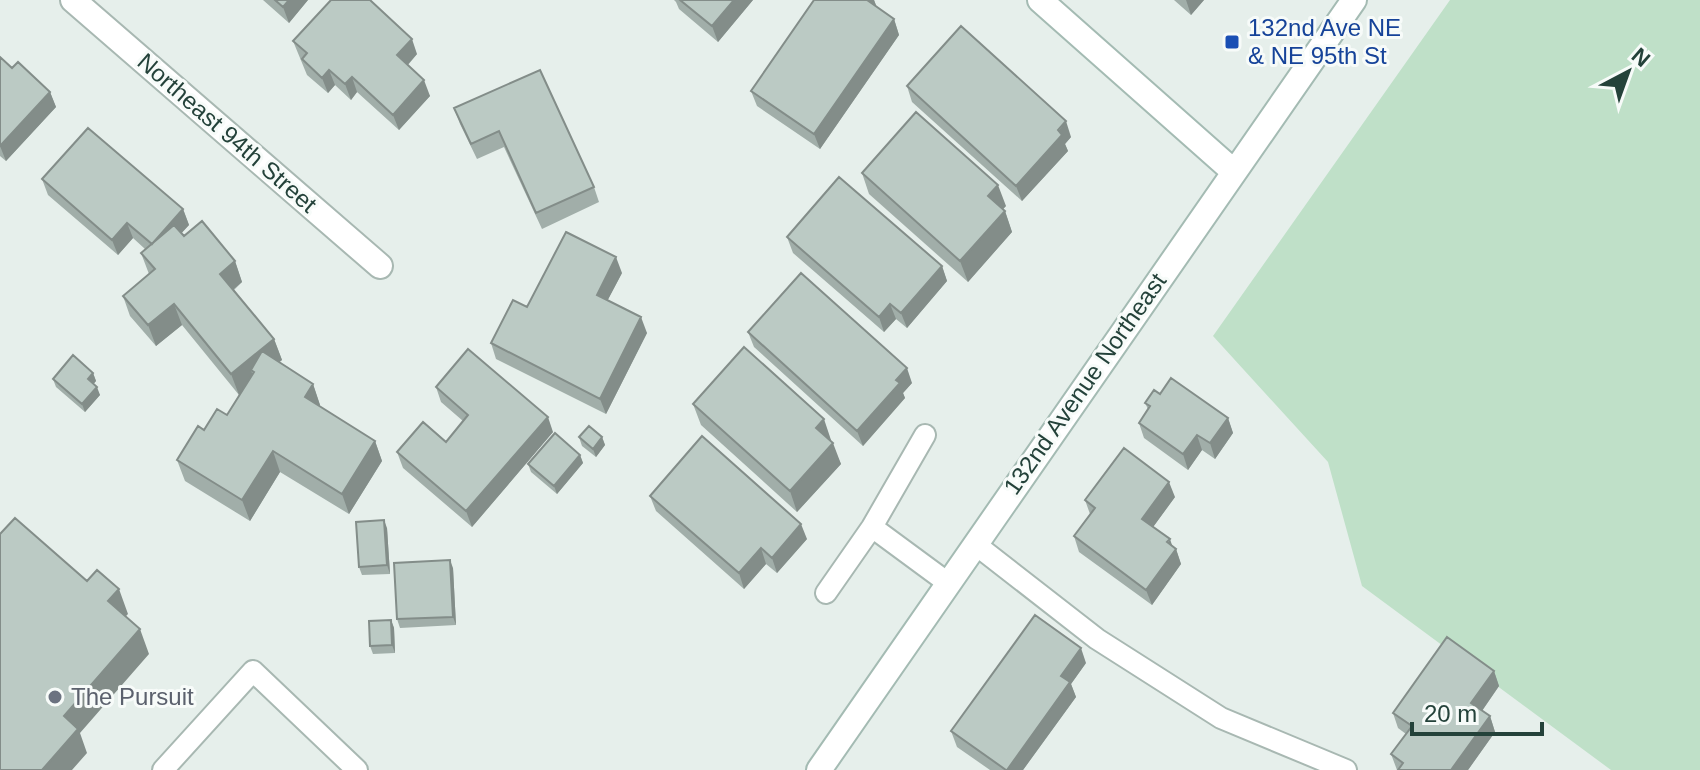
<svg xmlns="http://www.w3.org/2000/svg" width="1700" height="770" font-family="Arial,sans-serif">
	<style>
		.green { fill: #bfe0c8 }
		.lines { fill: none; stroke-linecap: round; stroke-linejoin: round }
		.lane-casing { stroke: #a8b8b2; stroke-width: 24 }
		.street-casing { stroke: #a8b8b2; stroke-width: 28 }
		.secondary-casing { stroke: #a4bbb3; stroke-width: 28 }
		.lane { stroke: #fff; stroke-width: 20 }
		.street { stroke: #fff; stroke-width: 24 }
		.secondary { stroke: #fff; stroke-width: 24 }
		.wall { fill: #a1aea9 }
		.shaded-wall { fill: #838d89 }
		.building { fill: #bbcac4; stroke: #838d89; stroke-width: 2 }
		.transit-dot { fill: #1a4fb4; stroke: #f7fbf9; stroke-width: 3 }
		.worship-dot { fill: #6b7280; stroke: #f7fbf9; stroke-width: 3 }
		.labels { text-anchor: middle; stroke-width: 6; stroke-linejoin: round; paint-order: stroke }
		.transit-label { font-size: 24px; fill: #164399; stroke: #f7fbf9; text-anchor: start }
		.street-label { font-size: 24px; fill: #24423a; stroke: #f7fbf9 }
		.worship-label { font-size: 24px; fill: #5b616d; stroke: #f7fbf9; text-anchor: start }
	</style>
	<rect width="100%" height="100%" fill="#e6efeb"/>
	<path class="green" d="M1450,0H1700V770H1611L1362,586L1328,462L1213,336Z"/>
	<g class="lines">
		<g class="lane-casing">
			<path id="lane" d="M872,527L948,583
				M975,544L1097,639L1221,718L1346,770
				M826,593L872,527L925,435
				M163,770L253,671L357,770"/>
		</g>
		<g class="street-casing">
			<path id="street" d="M73,0L380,266"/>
		</g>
		<g class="secondary-casing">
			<path id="secondary" d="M1040,0L1233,171
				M819,770L1354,0"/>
		</g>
		<use href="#lane" class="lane"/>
		<use href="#street" class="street"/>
		<use href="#secondary" class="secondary"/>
	</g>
	<path class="wall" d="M263,0H308L289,23Z
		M674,0H753L718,42L679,9L676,2Z
		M814,0H874L877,8L894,19L899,35L820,149L757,106L751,91Z
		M1174,0H1204L1191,15Z
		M293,41L417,54L408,65L430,96L399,130L357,92L351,100L335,85L328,93L307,75Z
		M0,57L12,68L50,92L56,107L6,161L0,156Z
		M540,70L594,187L599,202L542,229L504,147L477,159L460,124L454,108Z
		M907,86L1071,137L1065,144L1068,151L1022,201L912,102Z
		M862,173L1006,206L1003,209L1005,211L1012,232L968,282L869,194Z
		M42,179L183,209L189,225L181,233L184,236L235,261L242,282L234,290L274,339L282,360L279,362L313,384L320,405L319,406L375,441L382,461L349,514L280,472L250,521L185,481L177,460L204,430L227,415L239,395L182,325L156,346L130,316L123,296L149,274L141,253L145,249L133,238L118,255L48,195Z
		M787,237L942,266L947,281L907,328L896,319L884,332L793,253Z
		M622,273L607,301L647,333L606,414L496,359L491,343L527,307Z
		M748,332L912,383L903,393L905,398L863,446L754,347Z
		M93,373L96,381L93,384L100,395L85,412L56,387L53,379Z
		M436,387L553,432L472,527L403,468L397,452L446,442L463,421L441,402Z
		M1160,394L1228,418L1233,433L1215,459L1202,450L1188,470L1144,438L1139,423L1148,409L1145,403Z
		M693,404L831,440L830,441L841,464L797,512L701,425Z
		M579,437H602L605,445L596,457L582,446Z
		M580,455L583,463L557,494L531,472L528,464Z
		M650,496L807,539L777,573L766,564L744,589L656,511Z
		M1175,497L1153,527L1176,549L1181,564L1152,605L1079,552L1074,536L1090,514L1085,500Z
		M387,528L390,574L362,575L359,567Z
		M453,568L456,625L400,628L397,619Z
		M391,620L394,628L395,653L373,654L370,646Z
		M1086,663L1071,684L1076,697L1023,770H990L957,747L951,731Z
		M1494,671L1499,686L1482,711L1490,716L1495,732L1468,770H1397L1391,754L1406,734L1398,728L1393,713Z"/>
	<path class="shaded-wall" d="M289,0H308L289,23L283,7Z
		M734,0H753L718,42L712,26Z
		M867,0H874L877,8L872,16Z
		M1186,0H1204L1191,15Z
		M894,19L899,35L820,149L814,134Z
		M412,39L417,54L403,70L397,55Z
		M329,70L335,85L328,93L322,78Z
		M352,77L357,92L351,100L345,84Z
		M424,80L430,96L399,130L393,115Z
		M50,92L56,107L6,161L0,146Z
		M1066,121L1071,137L1065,144L1068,151L1022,201L1016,186Z
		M998,185L1006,206L995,217L988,196Z
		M183,209L189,225L158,259L152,244Z
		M1005,211L1012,232L968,282L960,261Z
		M127,223L133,238L118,255L112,240Z
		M616,257L622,273L602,311L597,295Z
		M235,261L242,282L228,294L220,274Z
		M942,266L947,281L907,328L901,313Z
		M174,304L182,325L156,346L148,325Z
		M890,304L896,319L884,332L879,317Z
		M641,317L647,333L606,414L600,399Z
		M274,339L282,360L257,380L254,372L251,370L255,382L239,395L231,374Z
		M907,368L912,383L903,393L905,398L863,446L857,431L896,380Z
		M93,373L96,381L91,387L88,379Z
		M313,384L320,405L312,418L305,397Z
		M97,387L100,395L85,412L82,404Z
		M548,417L553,432L472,527L466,511Z
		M1228,418L1233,433L1215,459L1210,443Z
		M824,419L831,440L823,449L816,428Z
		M1197,435L1202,450L1188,470L1183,454Z
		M602,437L605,445L596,457L593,449Z
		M375,441L382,461L349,514L342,494Z
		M833,443L841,464L797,512L790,491Z
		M273,451L280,472L250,521L242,500Z
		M580,455L583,463L557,494L554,486Z
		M1169,482L1175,497L1148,534L1142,519Z
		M384,520L387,528L390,574L387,565Z
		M801,524L807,539L777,573L772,558Z
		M1170,539L1174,551L1176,549L1181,564L1152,605L1146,590Z
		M761,548L766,564L744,589L739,573Z
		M450,560L453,568L456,625L453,617Z
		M119,589L128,614L117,625L108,601Z
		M391,620L394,628L395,653L392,645Z
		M140,629L149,654L80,733L87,753L72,770H42L64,716Z
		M1081,648L1086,663L1071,684L1076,697L1023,770H1007L1061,676Z
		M1494,671L1499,686L1477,718L1471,703Z
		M1490,716L1495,732L1468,770H1451Z"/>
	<path class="building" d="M275,0H289L283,7Z
		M331,0H370L412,39L397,55L424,80L393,115L352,77L345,84L329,70L322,78L302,59L307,53L293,41Z
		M680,0H734L712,26Z
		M814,0H867L894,19L814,134L751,91Z
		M961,26L1066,121L1058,130L1062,135L1016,186L907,86Z
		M0,57L12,68L18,62L50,92L0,146Z
		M540,70L594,187L536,213L499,131L471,144L454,108Z
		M916,112L998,185L988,196L1005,211L960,261L862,173Z
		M88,128L183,209L152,244L127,223L112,240L42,179Z
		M839,177L942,266L901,313L890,304L879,317L787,237Z
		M202,221L235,261L220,274L274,339L231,374L174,304L148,325L123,296L155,269L141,253L174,225L184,236Z
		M566,232L616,257L597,295L641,317L600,399L491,343L513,300L527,307Z
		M801,273L907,368L896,380L900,383L857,431L748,332Z
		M744,347L824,419L816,428L833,443L790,491L693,404Z
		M468,349L548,417L466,511L397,452L423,422L446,442L468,415L436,387Z
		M262,351L313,384L305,397L375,441L342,494L273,451L242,500L177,460L198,426L204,430L217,409L227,415L254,372L251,370Z
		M73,355L93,373L88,379L97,387L82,404L53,379Z
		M1171,378L1228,418L1210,443L1197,435L1183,454L1139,423L1150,406L1145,403L1154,390L1160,394Z
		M589,426L602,437L593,449L579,437Z
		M555,433L580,455L554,486L528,464Z
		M702,436L801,524L772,558L761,548L739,573L650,496Z
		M1124,448L1169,482L1142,519L1170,539L1167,542L1176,549L1146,590L1074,536L1095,508L1085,500Z
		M15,518L87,581L97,570L119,589L108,601L140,629L64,716L78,729L42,770H0V534Z
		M384,520L387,565L359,567L356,522Z
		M450,560L453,617L397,619L394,563Z
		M1035,615L1081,648L1061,676L1070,682L1007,770H1006L951,731Z
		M391,620L392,645L370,646L369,621Z
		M1447,637L1494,671L1471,703L1490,716L1451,770H1398L1403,763L1391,754L1412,726L1393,713Z"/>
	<rect class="transit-dot" x="1224" y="34" width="16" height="16" rx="4"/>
	<circle class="worship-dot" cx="55" cy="697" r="8"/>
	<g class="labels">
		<g class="transit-label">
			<text x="1248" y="36">132nd Ave NE<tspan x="1248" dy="28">&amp; NE 95th St</tspan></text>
		</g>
		<g class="street-label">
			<text transform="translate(227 133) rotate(41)" y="8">Northeast 94th Street</text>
			<text transform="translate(1085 384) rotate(-55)" y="8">132nd Avenue Northeast</text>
		</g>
		<g class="worship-label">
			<text x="71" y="705">The Pursuit</text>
		</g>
	</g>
	<g transform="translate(1628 72) rotate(41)" stroke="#f7fbf9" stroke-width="6" paint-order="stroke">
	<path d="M0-6L14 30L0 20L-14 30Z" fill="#24423a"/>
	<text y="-12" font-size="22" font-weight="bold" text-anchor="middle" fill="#24423a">N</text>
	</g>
	<path d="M1412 722v12h130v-12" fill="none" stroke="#24423a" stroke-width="4"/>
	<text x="1424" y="722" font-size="24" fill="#24423a" stroke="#f7fbf9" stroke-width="6" paint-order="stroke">20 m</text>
</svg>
